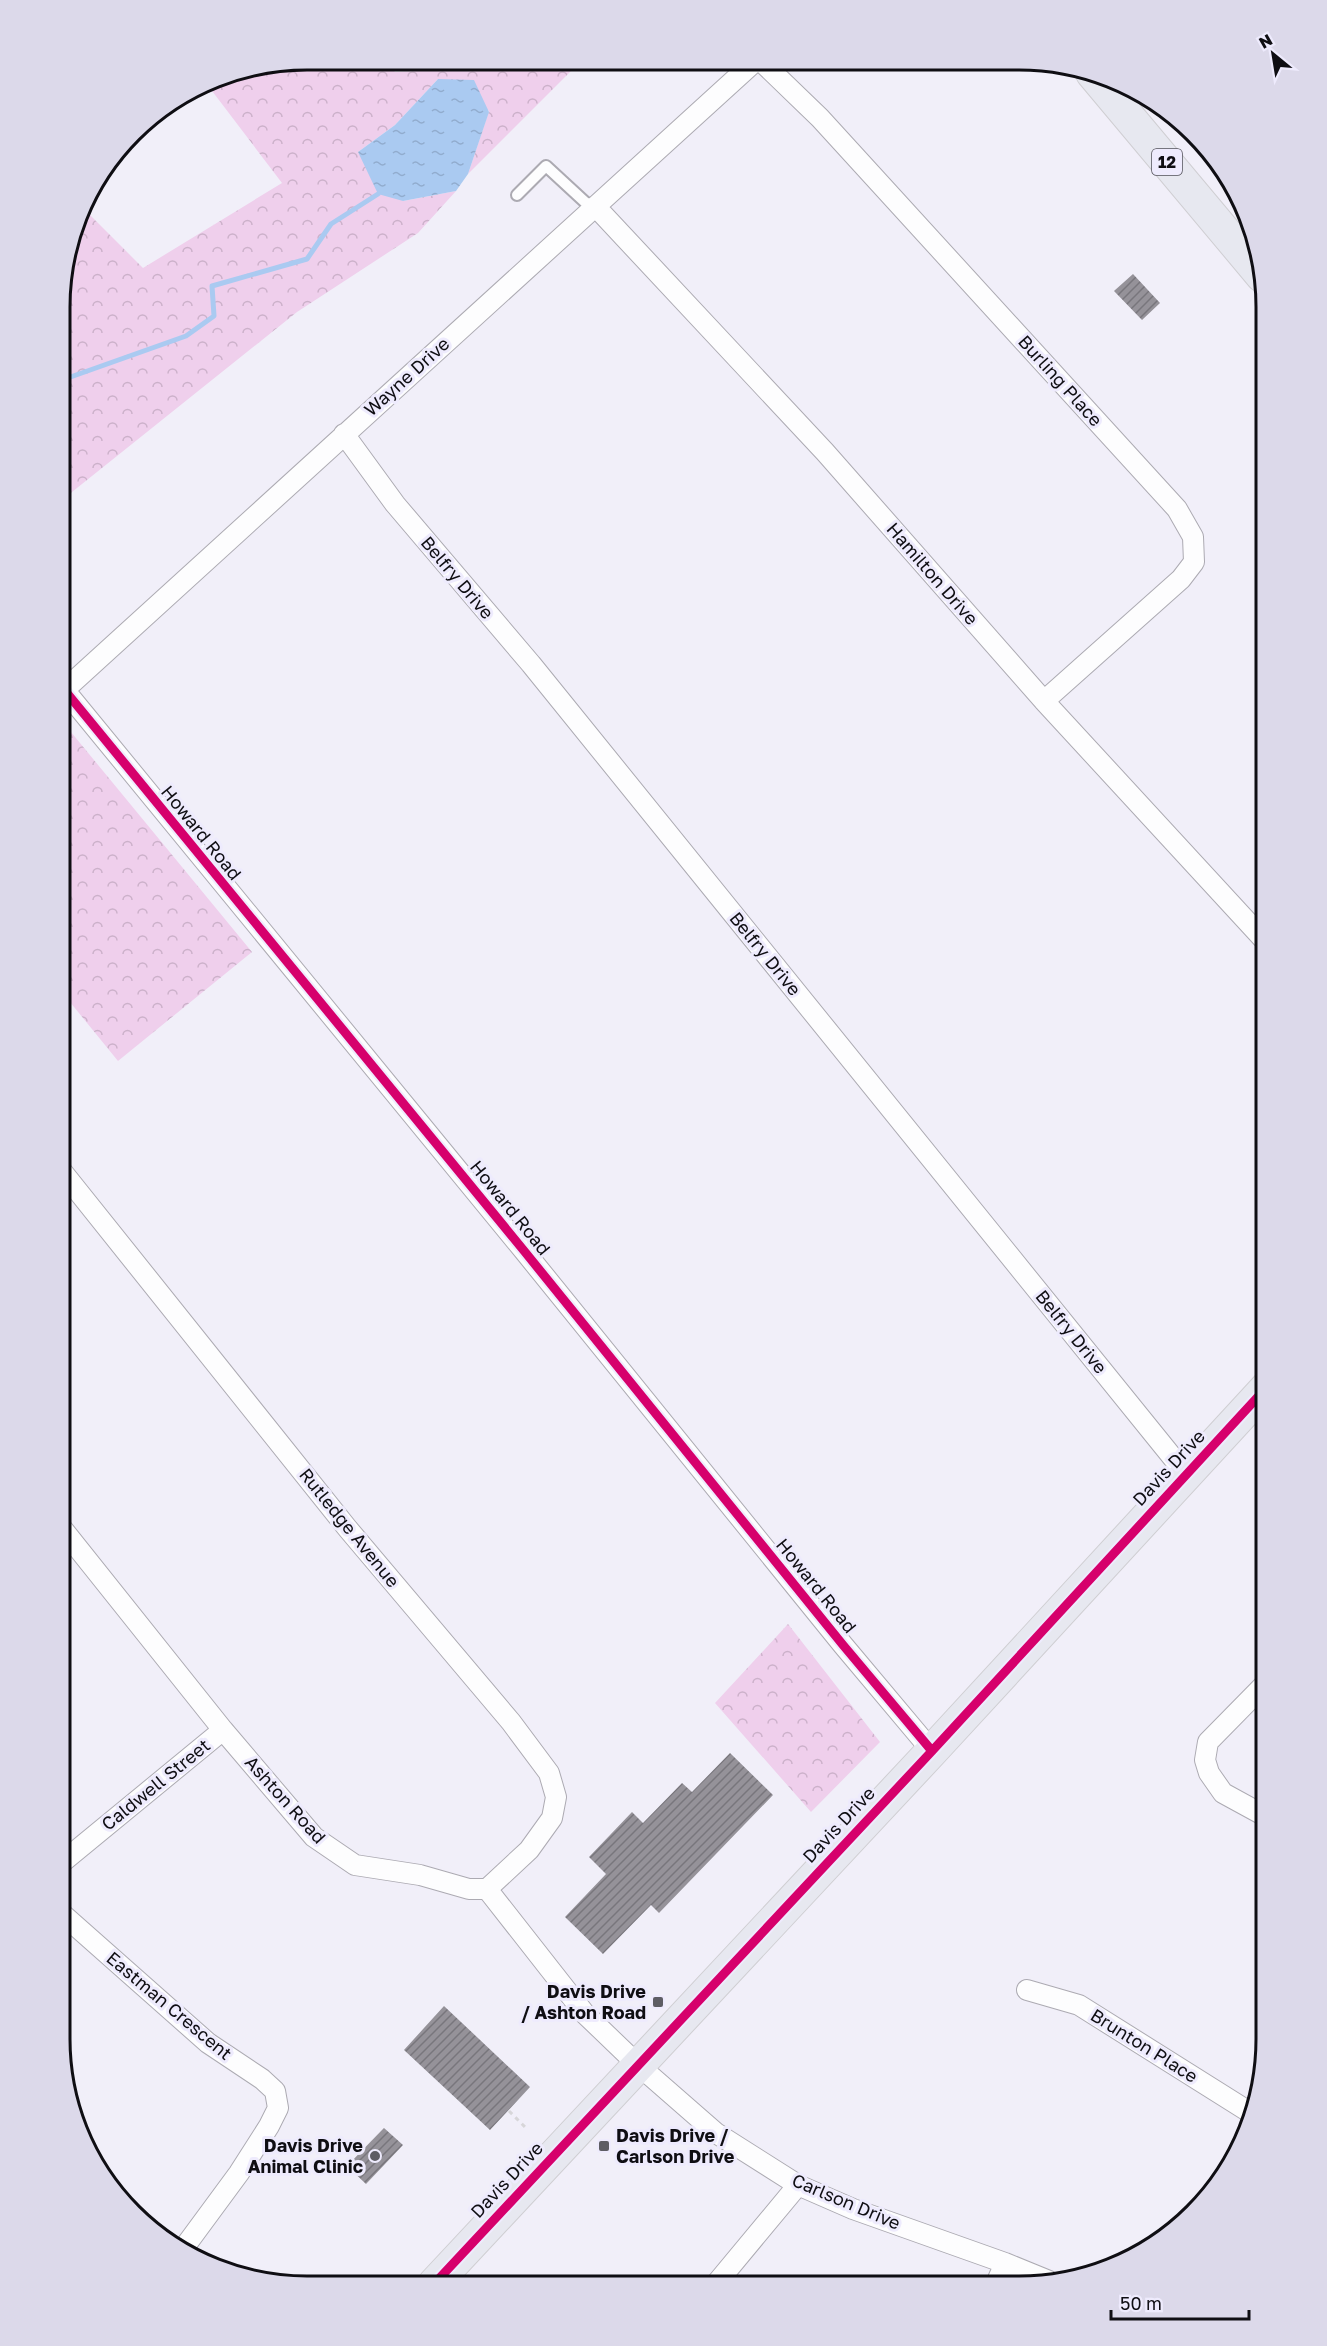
<svg xmlns="http://www.w3.org/2000/svg" width="1327" height="2346" font-family="'Golos Text',sans-serif">
	<style>
		.forest { fill: url(#forest-crowns) }
		.water { fill: url(#water-ripples) }
		.lines { fill: none; stroke-linecap: round; stroke-linejoin: round }
		.stream { stroke: #aacaf1; stroke-width: 5 }
		.building { fill: url(#building-hatch) }
		.service-casing { stroke: #acaab2; stroke-width: 14 }
		.minor-casing { stroke: #acaab2; stroke-width: 22 }
		.primary-casing { stroke: #cfced2; stroke-width: 34 }
		.path { stroke: #d7d6d9; stroke-width: 3; stroke-dasharray: 4.5 4.5; stroke-linecap: butt }
		.service { stroke: #fdfdfe; stroke-width: 10 }
		.minor { stroke: #fdfdfe; stroke-width: 20 }
		.primary { stroke: #e7e8f0; stroke-width: 32 }
		.cycleway-casing { stroke: #eeebfd; stroke-width: 13 }
		.cycleway { stroke: #d6006c; stroke-width: 9 }
		.poi-dot { fill: #5e5d64; stroke: #eeebfd; stroke-width: 2 }
		.labels { text-anchor: middle; stroke-width: 6; stroke-linejoin: round; paint-order: stroke }
		.shield { fill: #eeebfd; stroke: #525059; stroke-width: 1.5 }
		.shield-label { font-size: 16px; font-weight: bold; fill: #0f0e13 }
		.street-label { font-size: 18px; fill: #0f0e13; stroke: #eeebfd }
		.poi-label { font-size: 18px; font-weight: bold; fill: #0f0e13; stroke: #eeebfd; text-anchor: end }
		.rim { fill: none; stroke: #0f0e13; stroke-width: 3 }
	</style>
	<defs>
		<pattern id="forest-crowns" width="20" height="18" patternUnits="userSpaceOnUse" patternTransform="scale(1.5)"><rect width="20" height="18" fill="#efcfec"/><path d="M2 6a3 3 0 1 1 6 0M12 15a3 3 0 1 1 6 0" fill="none" stroke="#ccb1ca"/></pattern>
		<pattern id="water-ripples" width="26" height="14" patternUnits="userSpaceOnUse" patternTransform="scale(1.5)"><rect width="26" height="14" fill="#aacaf1"/><path d="M2 4q2-2 4 0t4 0M15 11q2-2 4 0t4 0" fill="none" stroke="#91acce"/></pattern>
		<pattern id="building-hatch" width="6" height="6" patternUnits="userSpaceOnUse" patternTransform="scale(1.5)"><rect width="6" height="6" fill="#959299"/><path d="M-1 1l2-2M0 6l6-6M5 7l2-2" fill="none" stroke="#78767c"/></pattern>
	</defs>
	<rect width="100%" height="100%" fill="#f1eff9"/>
	<path class="forest" d="M308,60H384L395,72L506,67L513,61L580,62L468,174L489,111L438,79L395,125L358,152L403,201L456,191L418,233L297,312L62,500V276L83,208L143,268L282,183L206,83L213,79Z
		M66,726L252,952L118,1061L61,991L62,729Z
		M788,1624L880,1742L811,1812L715,1703Z"/>
	<path class="water" d="M438,79L474,80L489,112L468,174L456,191L403,201L378,194L358,152L395,125Z"/>
	<g class="lines">
		<path class="stream" d="M62,380L186,336L214,316L212,286L307,259L331,224L378,194"/>
	</g>
	<path class="building" d="M1133,274L1160,303L1142,320L1114,291Z
		M730,1753L773,1795L659,1913L651,1905L603,1954L565,1917L606,1874L589,1857L632,1812L643,1823L682,1783L692,1792Z
		M444,2006L530,2087L490,2130L404,2050Z
		M384,2128L403,2145L366,2184L347,2166Z"/>
	<g class="lines">
		<g class="service-casing">
			<path id="service" d="M517,195L546,166L585,202L596,207"/>
		</g>
		<g class="minor-casing">
			<path id="minor" d="M763,63L820,118L1177,509L1193,537L1194,562L1181,579L1044,701
				M596,207L825,452L1044,701L1267,943
				M344,434L395,504L531,664L1186,1474
				M62,687L525,1252L843,1645L932,1751
				M62,692L753,63
				M61,1170L348,1529L511,1722L549,1773L556,1797L552,1818L529,1850L487,1889
				M61,1527L223,1730L314,1837L355,1865L420,1875L469,1889H487
				M1267,1817L1223,1793L1209,1773L1205,1760L1208,1742L1267,1682
				M60,1864L223,1730
				M487,1889L585,2014L637,2064L716,2133L798,2185L853,2209L1005,2263L1049,2281
				M60,1912L208,2043L262,2079L275,2091L278,2108L269,2126L239,2173L183,2249
				M1027,1990L1079,2005L1254,2115
				M715,2285L798,2185
				M995,2286L1005,2263"/>
		</g>
		<g class="primary-casing">
			<path id="primary" d="M1092,73L1262,276
				M434,2284L932,1751L1267,1387"/>
		</g>
		<path class="path" d="M509,2111L528,2130"/>
		<use href="#service" class="service"/>
		<use href="#minor" class="minor"/>
		<use href="#primary" class="primary"/>
		<g class="cycleway-casing">
			<path id="cycleway" d="M62,687L525,1252L843,1645L932,1751
				M434,2284L932,1751L1267,1387"/>
		</g>
		<use href="#cycleway" class="cycleway"/>
	</g>
	<g class="poi-dot">
		<rect x="652" y="1996" width="12" height="12" rx="3"/>
		<rect x="598" y="2140" width="12" height="12" rx="3"/>
		<circle cx="375" cy="2156" r="6"/>
	</g>
	<g class="labels">
		<rect class="shield" x="1152" y="149" width="30" height="26" rx="4.5"/>
		<g class="shield-label">
			<text x="1167" y="168">12</text>
		</g>
		<g class="street-label">
			<text transform="translate(407 377) rotate(-42)" y="6">Wayne Drive</text>
			<text transform="translate(1060 381) rotate(48)" y="6">Burling Place</text>
			<text transform="translate(932 574) rotate(49)" y="6">Hamilton Drive</text>
			<text transform="translate(457 578) rotate(50)" y="6">Belfry Drive</text>
			<text transform="translate(201 833) rotate(51)" y="6">Howard Road</text>
			<text transform="translate(765 954) rotate(51)" y="6">Belfry Drive</text>
			<text transform="translate(510 1208) rotate(51)" y="6">Howard Road</text>
			<text transform="translate(1071 1332) rotate(51)" y="6">Belfry Drive</text>
			<text transform="translate(1169 1468) rotate(-47)" y="6">Davis Drive</text>
			<text transform="translate(349 1528) rotate(51)" y="6">Rutledge Avenue</text>
			<text transform="translate(816 1586) rotate(51)" y="6">Howard Road</text>
			<text transform="translate(156 1785) rotate(-39)" y="6">Caldwell Street</text>
			<text transform="translate(285 1800) rotate(48)" y="6">Ashton Road</text>
			<text transform="translate(839 1825) rotate(-47)" y="6">Davis Drive</text>
			<text transform="translate(169 2006) rotate(40)" y="6">Eastman Crescent</text>
			<text transform="translate(1144 2046) rotate(32)" y="6">Brunton Place</text>
			<text transform="translate(507 2180) rotate(-47)" y="6">Davis Drive</text>
			<text transform="translate(846 2202) rotate(23)" y="6">Carlson Drive</text>
		</g>
		<g class="poi-label">
			<text x="646" y="1998">Davis Drive<tspan x="646" dy="21">/ Ashton Road</tspan></text>
			<text x="616" y="2142" text-anchor="start">Davis Drive /<tspan x="616" dy="21">Carlson Drive</tspan></text>
			<text x="363" y="2152">Davis Drive<tspan x="363" dy="21">Animal Clinic</tspan></text>
		</g>
	</g>
	<path d="M0 0H1327V2346H0ZM307 70H1019A237 237 0 0 1 1256 307V2039A237 237 0 0 1 1019 2276H307A237 237 0 0 1 70 2039V307A237 237 0 0 1 307 70Z" fill="#dcd9ea" fill-rule="evenodd"/>
	<path class="rim" d="M307 70H1019A237 237 0 0 1 1256 307V2039A237 237 0 0 1 1019 2276H307A237 237 0 0 1 70 2039V307A237 237 0 0 1 307 70Z"/>
	<g transform="translate(1273 54) rotate(330)" stroke="#eeebfd" stroke-width="4.5" paint-order="stroke">
	<path d="M0-4.5L10 22L0 15L-10 22Z" fill="#0f0e13"/>
	<text y="-9" font-size="16" font-weight="bold" text-anchor="middle" fill="#0f0e13">N</text>
	</g>
	<path d="M1111 2310v9h138v-9" fill="none" stroke="#0f0e13" stroke-width="3"/>
	<text x="1120" y="2310" font-size="18" fill="#0f0e13" stroke="#eeebfd" stroke-width="4.5" paint-order="stroke">50 m</text>
</svg>
